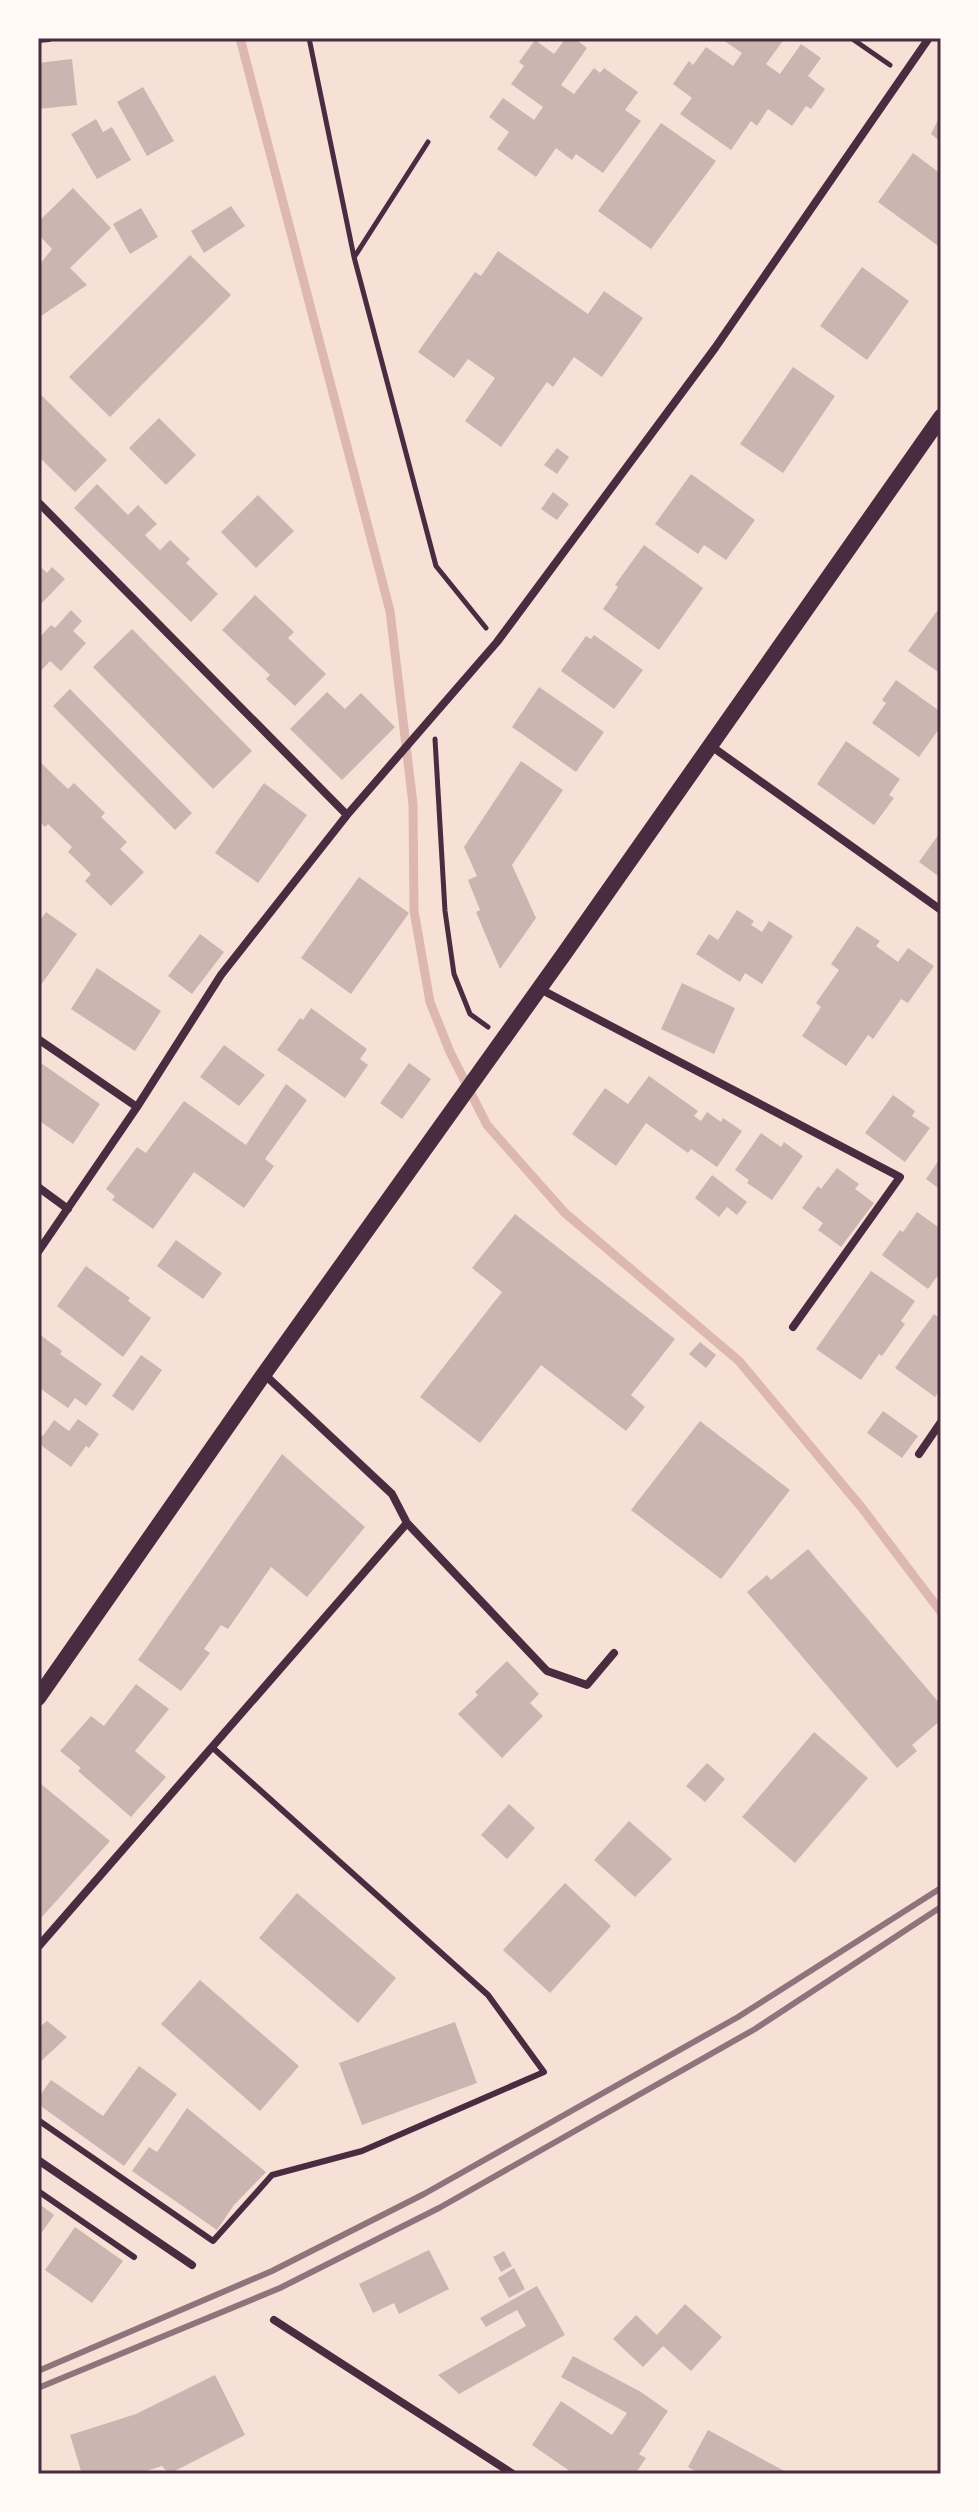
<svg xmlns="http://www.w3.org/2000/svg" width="979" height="2512" font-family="Figtree,sans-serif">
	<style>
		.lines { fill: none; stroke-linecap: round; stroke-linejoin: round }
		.stream { stroke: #dcb8b0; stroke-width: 9 }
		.building { fill: #ccb4b1 }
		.path { stroke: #4a2c40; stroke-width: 5 }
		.service { stroke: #4a2c40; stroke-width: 6 }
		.minor { stroke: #4a2c40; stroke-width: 8 }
		.secondary { stroke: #4a2c40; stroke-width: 16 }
		.rail { stroke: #8f747c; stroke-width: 6 }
		.neatline { fill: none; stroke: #4a2c40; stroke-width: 3 }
	</style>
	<rect width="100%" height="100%" fill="#f7e1d7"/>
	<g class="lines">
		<path class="stream" d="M240,38L390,611L413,804L414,911L430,1002L450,1052L487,1125L565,1213L739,1361L862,1508L941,1612"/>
	</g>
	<path class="building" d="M566,38H580L578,41L587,48L561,85L574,94L594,68L600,73L604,68L638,92L625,110L641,121L603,173L576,154L572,160L556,148L536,177L497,149L509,132L489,117L503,98L534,120L543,107L511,84L524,66L519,62L535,40L554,54Z
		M720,38H785L766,64L780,74L801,44L821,58L808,76L825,89L811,109L806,106L792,126L768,109L757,126L751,121L731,150L680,114L692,98L673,84L689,61L693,65L706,47L733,66L742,53Z
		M72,59L77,105L38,109V63Z
		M143,87L174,141L147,156L117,102Z
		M941,114V142L931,134Z
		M96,119L103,132L112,127L131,160L97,179L71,134Z
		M661,123L716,161L651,249L598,211Z
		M913,153L941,174V248L878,202Z
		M73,188L111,228L70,268L87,285L38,318V263L40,264L52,249L38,234V222Z
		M231,206L245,226L204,253L191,231Z
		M141,208L158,237L130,254L113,224Z
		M498,251L588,314L604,291L643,318L602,377L574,357L553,387L547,382L501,447L465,421L495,378L468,359L454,378L418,352L475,272L481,276Z
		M190,255L231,295L110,417L69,377Z
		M862,267L909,301L867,360L820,326Z
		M793,367L835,396L783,473L740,444Z
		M38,392L107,460L75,492L38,456Z
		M159,418L196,455L166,485L129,448Z
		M557,448L569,457L557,474L544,465Z
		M691,474L755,520L726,560L704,545L698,554L655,524Z
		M97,484L128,515L138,505L157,524L145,535L160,550L170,540L190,559L186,563L218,594L191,622L74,508Z
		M553,492L569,504L557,520L541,509Z
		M258,495L294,531L256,568L221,532Z
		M644,545L703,588L659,650L603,609L618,587L615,585Z
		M38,564L47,573L52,567L65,579L38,607Z
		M255,595L294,632L288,638L326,674L295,706L266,679L270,675L222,630Z
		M71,610L82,621L73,631L86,643L61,671L50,661L38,674V639L51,625L55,628Z
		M937,611L941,614V674L908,651Z
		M132,629L252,751L213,789L93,667Z
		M594,635L643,670L614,709L561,671L586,636L591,639Z
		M896,680L941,712V726L919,757L872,723L886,703L882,700Z
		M539,687L604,732L576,772L512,727Z
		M70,689L192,813L175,830L53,706Z
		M327,692L345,709L361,693L395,727L342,780L290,729Z
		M846,741L900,779L889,795L894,798L874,825L817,784Z
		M38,760L68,789L74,783L105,813L101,817L127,842L120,849L144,872L111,906L85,881L91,874L68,852L72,847L48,824L45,827L38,820Z
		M521,761L563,790L512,865L536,918L500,969L476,912L480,910L468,880L477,876L464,847Z
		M264,783L307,815L258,883L215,853Z
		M941,831V878L919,862Z
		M359,877L409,913L351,994L301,958Z
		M737,910L754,921L751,925L762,932L769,921L793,936L762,984L745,973L740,982L696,954L709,934L718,940Z
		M46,912L77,934L38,989V923Z
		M857,926L880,941L876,946L898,962L908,948L934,966L908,1003L901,999L873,1039L868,1035L846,1066L802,1036L821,1007L816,1003L839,970L831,964Z
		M200,934L224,952L192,994L168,976Z
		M97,968L161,1011L135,1051L71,1009Z
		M682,983L735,1008L714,1054L661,1029Z
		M311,1008L367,1049L360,1059L368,1065L345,1098L277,1050L300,1018L303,1020Z
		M224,1045L265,1075L239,1106L200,1077Z
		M38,1061L100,1104L73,1144L38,1120Z
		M409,1063L431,1079L402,1119L380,1103Z
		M649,1076L698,1111L694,1116L701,1121L707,1112L721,1122L723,1118L742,1131L717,1167L691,1149L688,1153L646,1123L616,1166L572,1134L605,1088L628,1104Z
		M286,1084L307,1100L265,1159L274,1166L244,1208L194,1172L153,1229L112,1200L115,1196L106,1189L137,1147L146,1153L184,1101L246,1145Z
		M893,1095L915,1111L912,1116L930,1128L905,1162L865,1133Z
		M761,1133L781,1147L784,1142L803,1156L772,1200L747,1183L749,1180L735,1170Z
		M941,1157V1190L926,1179Z
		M837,1168L859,1184L855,1189L874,1203L841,1247L818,1230L823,1223L802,1208L818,1186L821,1189Z
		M712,1175L747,1202L737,1215L727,1207L719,1217L695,1198Z
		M917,1212L941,1229V1271L928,1289L882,1255L900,1230L903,1232Z
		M515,1214L675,1339L631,1395L645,1407L626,1431L541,1365L480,1443L420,1397L502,1292L472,1268Z
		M176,1240L222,1273L203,1299L157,1266Z
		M86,1266L130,1298L128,1301L151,1318L123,1357L57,1306Z
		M871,1271L915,1301L901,1321L905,1324L882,1356L879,1354L861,1380L816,1349Z
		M934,1314L941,1319V1389L935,1397L895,1368Z
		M39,1334L62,1351L60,1354L102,1384L86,1406L75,1398L68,1408L38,1387Z
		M700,1342L716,1355L706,1368L689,1354Z
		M141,1355L162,1370L133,1411L112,1396Z
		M883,1411L918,1436L902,1458L867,1433Z
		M78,1419L99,1434L89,1448L86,1446L71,1467L38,1443V1432L43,1436L54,1420L69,1431Z
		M700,1421L790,1490L721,1579L631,1510Z
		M282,1454L365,1527L307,1597L271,1567L228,1629L221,1625L204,1649L210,1653L181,1691L138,1660Z
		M808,1549L941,1705V1720L912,1745L917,1751L897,1768L747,1592L767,1575L771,1580Z
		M507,1661L539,1694L530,1703L543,1716L502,1758L458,1714L478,1695L475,1692Z
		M136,1684L169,1709L135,1751L166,1777L131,1817L78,1771L81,1768L60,1751L91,1716L104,1726Z
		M814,1732L868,1778L795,1863L742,1817Z
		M707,1763L725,1779L705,1802L686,1786Z
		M41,1784L110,1841L41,1918L38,1915V1788Z
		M509,1804L535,1828L507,1859L481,1835Z
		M629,1821L672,1859L635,1897L594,1860Z
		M565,1883L611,1926L550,1993L503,1950Z
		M297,1893L396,1978L358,2023L259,1938Z
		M200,1980L299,2066L260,2111L161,2024Z
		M47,2021L67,2037L38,2064V2028Z
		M455,2022L477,2083L362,2125L339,2063Z
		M139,2066L177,2094L124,2166L38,2104V2098L51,2080L103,2116Z
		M187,2108L266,2172L234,2205L217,2230L132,2171L149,2147L157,2152Z
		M38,2203L54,2215L38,2238Z
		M75,2227L123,2261L92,2303L45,2270Z
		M429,2250L449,2289L399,2314L394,2303L373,2313L359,2284Z
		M504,2251L512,2266L501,2272L493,2257Z
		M514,2268L525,2289L509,2298L498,2278Z
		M537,2286L565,2335L459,2394L438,2375L526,2326L517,2310L486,2327L480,2318Z
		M685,2304L722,2337L691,2371L663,2346L643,2367L613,2339L636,2315L657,2335Z
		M573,2356L641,2392L668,2411L639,2454L646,2458L635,2474H574L532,2445L561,2401L612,2435L627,2413L561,2377Z
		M215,2375L245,2435L169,2474L162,2466L136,2474H82L70,2435L136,2414Z
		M708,2430L790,2474H700L688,2467Z"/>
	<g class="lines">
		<path class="path" d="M309,38L354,257L436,566L486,628
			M851,38L890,65
			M355,256L428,142
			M435,739L445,911L454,974L470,1014L488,1027"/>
		<path class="service" d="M38,2120L213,2241L272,2175L362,2151L544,2072L488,1995L213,1748
			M38,2191L134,2257"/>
		<path class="minor" d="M38,39L49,38
			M38,502L347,815
			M711,746L941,910
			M540,989L900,1177L793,1327
			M38,1039L137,1107
			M38,1187L68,1209
			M38,1252L137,1107L221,975L347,815L497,642L715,348L929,38
			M264,1374L392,1494L407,1523L547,1671L587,1685L614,1653
			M919,1454L941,1422
			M38,1947L407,1523
			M38,2160L192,2265
			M274,2320L513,2474"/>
		<path class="secondary" d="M38,1698L264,1374L564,954L941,417"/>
		<path class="rail" d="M38,2371L272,2271L424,2194L738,2017L941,1888
			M38,2388L280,2288L439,2208L755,2029L941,1907"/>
	</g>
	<rect width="979" height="2512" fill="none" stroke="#fffaf5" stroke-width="80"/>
	<rect x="40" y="40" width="899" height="2432" class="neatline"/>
</svg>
